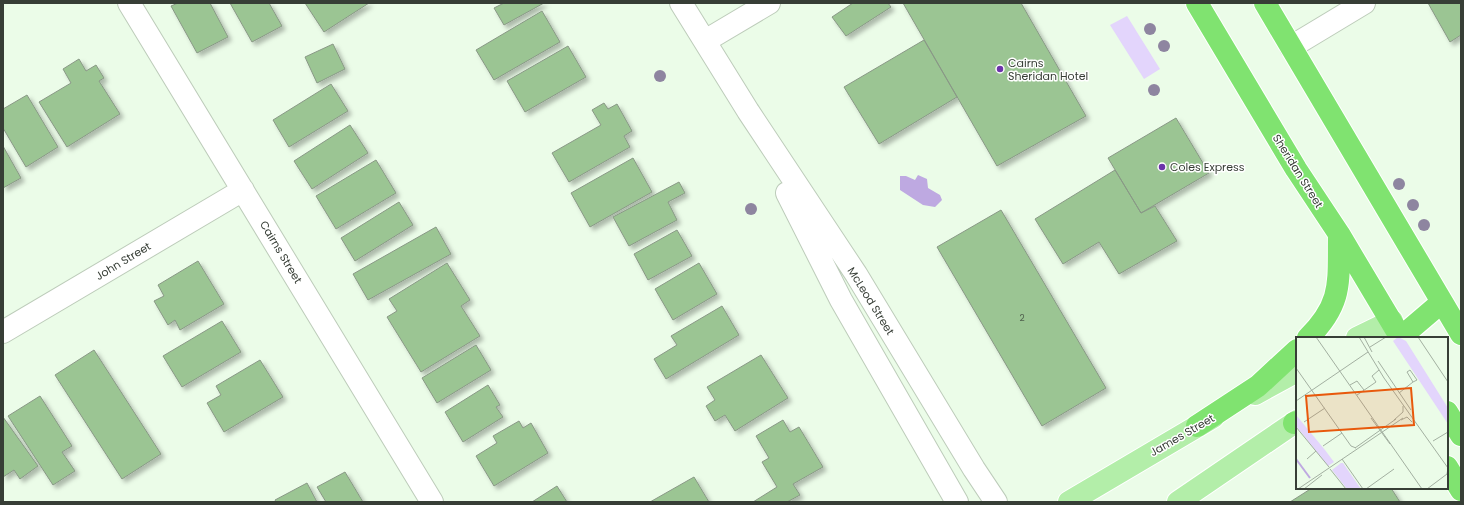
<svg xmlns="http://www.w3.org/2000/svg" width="1464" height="505" font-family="Poppins,sans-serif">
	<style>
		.green { fill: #e3d5fc }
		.water { fill: #bea9e1 }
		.building { fill: #9bc593; stroke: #899886; filter: url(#shadow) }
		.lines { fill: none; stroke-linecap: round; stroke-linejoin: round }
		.minor-casing { stroke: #bdccba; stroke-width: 24 }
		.major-casing { stroke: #fff; stroke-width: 24 }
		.highway-casing { stroke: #fff; stroke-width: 24 }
		.minor { stroke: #fff; stroke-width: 22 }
		.major { stroke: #b3eea9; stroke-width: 22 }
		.highway { stroke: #80e370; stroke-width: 22 }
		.tree { fill: #8e85a0 }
		.poi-dot { fill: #6c33aa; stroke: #fff; stroke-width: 1.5 }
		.labels { text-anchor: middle; stroke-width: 3; stroke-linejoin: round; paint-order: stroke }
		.number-label { font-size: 9px; fill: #50604d }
		.poi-label { font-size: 11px; fill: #373e36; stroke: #fff; text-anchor: start }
		.street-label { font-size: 11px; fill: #373e36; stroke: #fff }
		.inset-river { fill: none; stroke: #bea9e1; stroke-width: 2 }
		.inset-road { fill: none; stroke: #a3b0a1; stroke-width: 1 }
		.view { fill: #e8590c; fill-opacity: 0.15; stroke: #e8590c; stroke-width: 2 }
		.inset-edge { fill: none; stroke: #373e36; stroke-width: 2 }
	</style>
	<defs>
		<filter id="shadow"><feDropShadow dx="3.5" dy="3.5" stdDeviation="2" flood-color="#0004"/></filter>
	</defs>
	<rect width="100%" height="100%" fill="#ebfce8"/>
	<path class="green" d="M1127,16L1160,69L1144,79L1110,25Z"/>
	<path class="water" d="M918,175L927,179L928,188L940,195L942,200L935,207L923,205L900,190V176H906L915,180Z"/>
	<path class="building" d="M178,3H210L228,37L197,53L171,6Z
		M230,3H269L282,26L252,42Z
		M305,3H369L324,32Z
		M504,3H544L504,25L494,8Z
		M853,3H888L891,7L846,36L832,17Z
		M903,3H1021L1086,116L997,166Z
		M1428,3H1461V35L1450,42Z
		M542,11L560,42L494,80L476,50Z
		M924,40L957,97L879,144L844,87Z
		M333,44L345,69L317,83L305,57Z
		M568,46L586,77L525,112L507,81Z
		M79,59L86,71L96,65L104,78L99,81L120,114L67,147L39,102L71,83L63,69Z
		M331,84L348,111L289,147L273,120Z
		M27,95L58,147L26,167L3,128V109Z
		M604,103L608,109L617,104L632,131L624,136L630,147L569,182L552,153L601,125L592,110Z
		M1176,118L1209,173L1141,213L1108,158Z
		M350,125L368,153L312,189L294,161Z
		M3,146L21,178L3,188Z
		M633,158L652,192L590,227L571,193Z
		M376,160L396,193L336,229L316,196Z
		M1115,170L1141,213L1155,206L1177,241L1119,274L1099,242L1063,264L1035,219Z
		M679,182L685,193L668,202L677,220L629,246L613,217Z
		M399,202L413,225L355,261L341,238Z
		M1001,210L1106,388L1042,426L937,247Z
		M436,227L451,254L368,300L353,274Z
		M677,230L692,256L648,280L634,254Z
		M198,261L224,304L180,330L175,320L168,325L154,301L164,296L158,285Z
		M447,263L470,300L461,306L480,336L421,372L387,317L397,311L389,299Z
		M699,263L717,294L673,320L655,289Z
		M722,306L739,335L666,379L654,359L677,345L671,336Z
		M222,321L241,352L182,387L163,356Z
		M476,345L491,370L437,403L422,378Z
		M94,350L161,454L122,479L55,375Z
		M761,355L788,398L735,431L725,415L715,421L706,406L715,400L707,387Z
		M260,360L283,397L224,432L207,403L221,395L216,386Z
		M488,385L500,405L496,407L503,417L463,442L445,412Z
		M40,396L72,446L62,452L75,471L53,485L8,416Z
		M3,417L38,466L20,479L14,470L3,477Z
		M783,420L790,432L799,427L823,467L793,484L800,495L787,502H753L777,487L762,462L769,458L756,436Z
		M519,421L523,428L531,423L548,453L494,486L476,456L497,443L493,436Z
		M345,472L363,502H326L317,487Z
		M694,477L709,502H650Z
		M307,483L317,502H276L275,500Z
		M557,486L567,502H532Z
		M1312,488H1391L1400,502H1290Z"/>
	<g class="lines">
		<g class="minor-casing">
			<path id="minor" d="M129,3L432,502
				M681,3L748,111L856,274L974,469L996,502
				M705,41L769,3
				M1291,47L1364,3
				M787,193L841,300L957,502
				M3,332L243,190"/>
		</g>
		<g class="major-casing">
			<path id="major" d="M1357,338L1392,321
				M1255,394L1297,371
				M1069,502L1213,417
				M1178,502L1297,421"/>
		</g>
		<g class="highway-casing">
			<path id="highway" d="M1197,3L1296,169L1339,234L1401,338
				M1265,3L1461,334
				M1401,337L1442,302
				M1308,338C1344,302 1338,281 1339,234
				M1447,412L1461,435
				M1294,423L1297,422
				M1197,426L1258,386L1297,350
				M1447,467L1461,490"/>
		</g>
		<use href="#minor" class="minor"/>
		<use href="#major" class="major"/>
		<use href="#highway" class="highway"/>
	</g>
	<g class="tree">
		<circle cx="1150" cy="29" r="6"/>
		<circle cx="1164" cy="46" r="6"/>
		<circle cx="660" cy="76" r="6"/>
		<circle cx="1154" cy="90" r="6"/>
		<circle cx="1399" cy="184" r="6"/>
		<circle cx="1413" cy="205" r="6"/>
		<circle cx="751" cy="209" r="6"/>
		<circle cx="1424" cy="225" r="6"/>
	</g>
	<g class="poi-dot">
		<circle cx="1000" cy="69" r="4"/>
		<circle cx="1162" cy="167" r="4"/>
	</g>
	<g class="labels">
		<g class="number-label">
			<text x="1022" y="321">2</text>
		</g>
		<g class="poi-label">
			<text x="1008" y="67">Cairns<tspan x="1008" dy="13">Sheridan Hotel</tspan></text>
			<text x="1170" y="171">Coles Express</text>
		</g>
		<g class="street-label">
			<text transform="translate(1298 171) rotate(58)" y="4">Sheridan Street</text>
			<text transform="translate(281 252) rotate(59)" y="4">Cairns Street</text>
			<text transform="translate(123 261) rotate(-31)" y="4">John Street</text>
			<text transform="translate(871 301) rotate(58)" y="4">McLeod Street</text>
			<text transform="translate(1182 435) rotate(-30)" y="4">James Street</text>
		</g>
	</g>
	<g transform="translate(1296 337)">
		<rect width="152" height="152" fill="#ebfce8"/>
		<path d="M102,0L110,4L152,71V87L97,4ZM0,78L29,113L38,125L32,129L0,89ZM45,126H47L65,152H51L36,133Z" fill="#e3d5fc"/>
		<path class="inset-river" d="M0,122L14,141"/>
		<path class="inset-road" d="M20,0L126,152M63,0L88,41L152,131M68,0L76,15M122,0L152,45M74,10L90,0M82,24L115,73M0,31L55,109L60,111M54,48L61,44L68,53M103,56L117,45L111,35L114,33L121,43L117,45M61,58L80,45L76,39L83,33M0,64L72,15M75,81L94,107M98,83L107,75V69M105,83L111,80L116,85M8,85L29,71M0,90L33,130M137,104L152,95M27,109L46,96M59,111L100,82M11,122L20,114M46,122L67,152M34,132L50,152M2,152L107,81M8,152L26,138M70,152L98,132M131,152L151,137L152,131"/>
		<path class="view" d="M115,51L118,88L13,95L10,59Z"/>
		<rect width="152" height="152" class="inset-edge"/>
	</g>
	<rect width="1464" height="505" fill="none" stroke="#373e36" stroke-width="8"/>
</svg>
